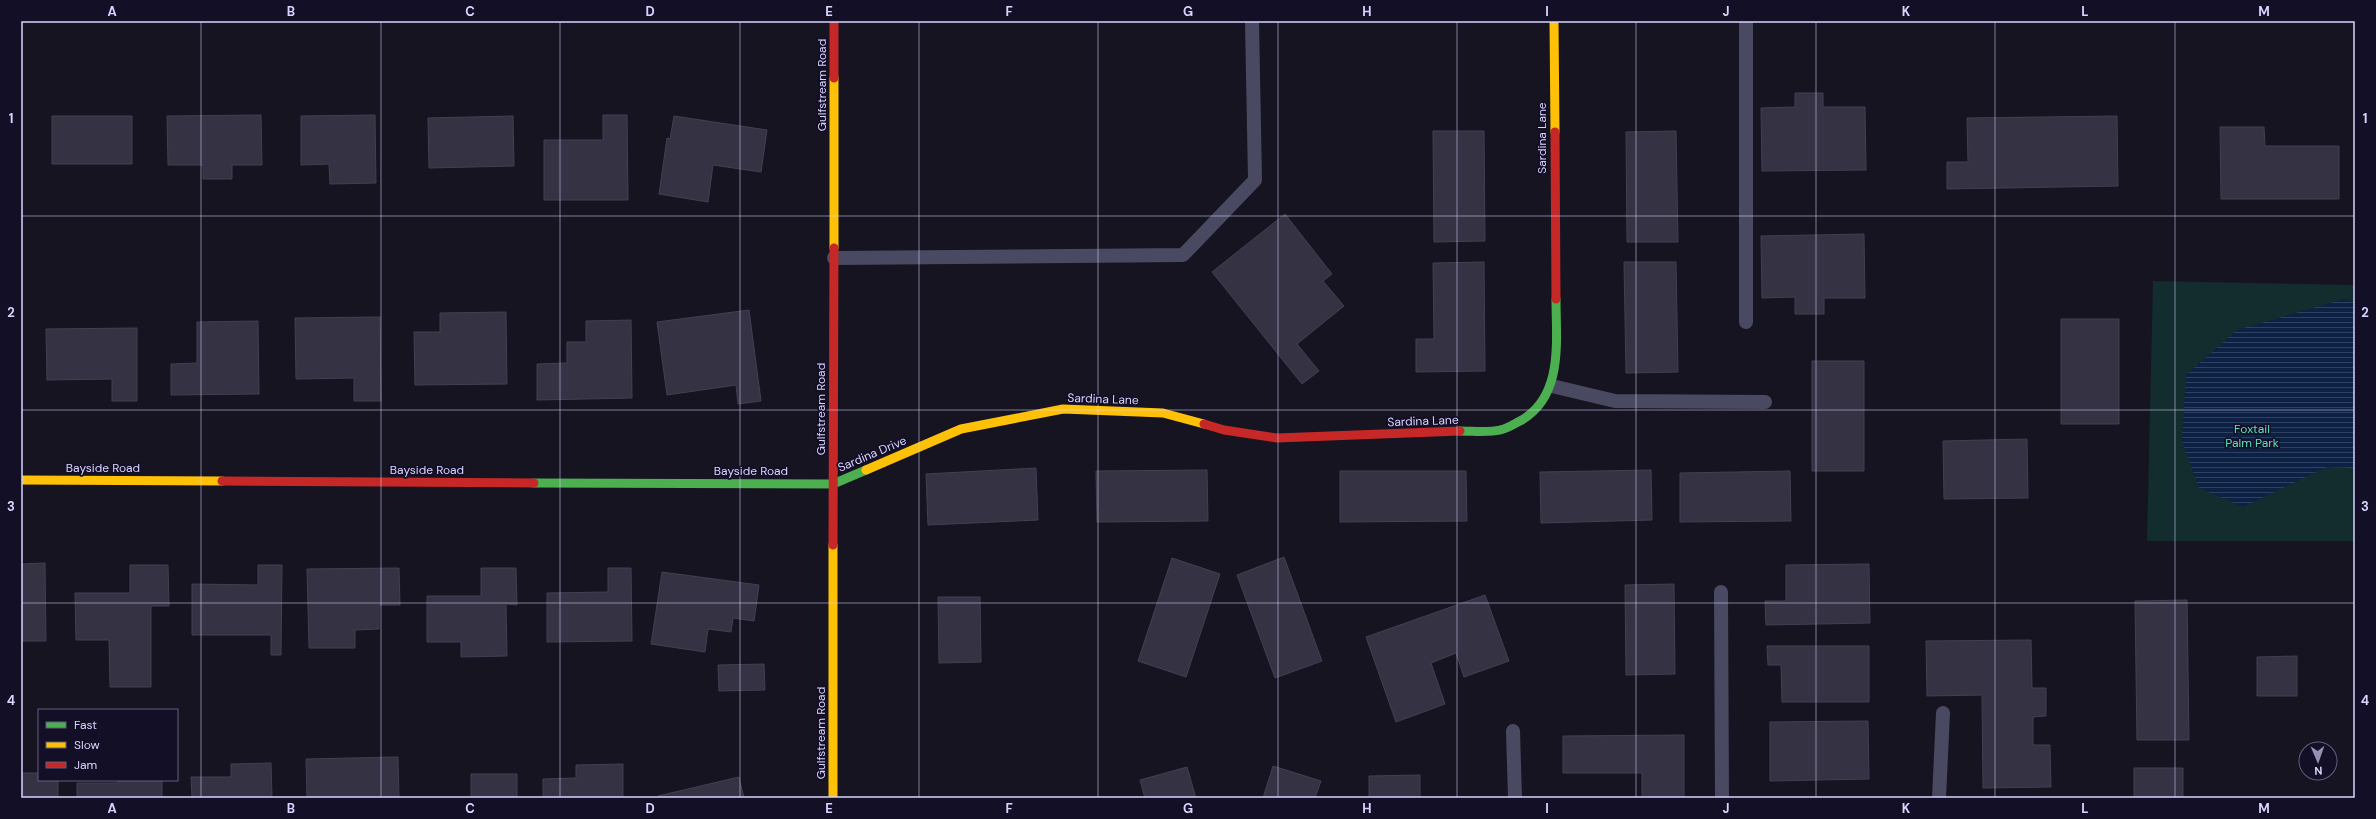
<svg xmlns="http://www.w3.org/2000/svg" width="2376" height="819" font-family="'DM Sans',sans-serif">
	<style>
		.park { fill: #132c2d }
		.water { fill: url(#water-rules) }
		.building { fill: #343243; stroke: #433f54 }
		.lines { fill: none; stroke-linecap: round; stroke-linejoin: round }
		.lane { stroke: #4a4962; stroke-width: 14 }
		.fast { stroke: #4caf50; stroke-width: 9 }
		.slow { stroke: #ffc107; stroke-width: 9 }
		.jam { stroke: #c62828; stroke-width: 9 }
		.grid { fill: none; stroke: #d9d4ff; stroke-width: 1; stroke-opacity: 0.55 }
		.labels { text-anchor: middle; stroke-width: 3.5; stroke-linejoin: round; paint-order: stroke }
		.street-label { font-size: 12px; fill: #d9d4ff; stroke: #130f26 }
		.park-label { font-size: 12px; fill: #5fe0c0; stroke: #130f26 }
		.neatline { fill: none; stroke: #d9d4ff; stroke-width: 1.5 }
		.grid-label { font-size: 13px; text-anchor: middle; font-weight: bold; fill: #d9d4ff }
	</style>
	<defs>
		<pattern id="water-rules" width="6" height="5" patternUnits="userSpaceOnUse"><rect width="6" height="5" fill="#0d2144"/><path d="M0 2.5h6" fill="none" stroke="#304060"/></pattern>
	</defs>
	<rect width="100%" height="100%" fill="#161421"/>
	<path class="park" d="M2153,281L2355,285V541H2147Z"/>
	<path class="water" d="M2344,299L2355,301V468L2327,467L2243,507L2199,488L2182,441L2186,375L2237,330Z"/>
	<path class="building" d="M1795,93H1823V107H1865L1866,170L1762,171L1761,108L1795,107Z
		M261,115L262,165H232V179H203V165H168L167,116Z
		M375,115L376,183L330,184L329,164L301,165V116Z
		M603,115H627L628,200H544V140H603Z
		M52,116H132V164H52Z
		M513,116L514,166L429,168L428,118Z
		M674,116L767,130L761,172L713,165L708,202L659,194L667,138L670,139Z
		M2117,116L2118,186L1947,189V162H1968L1967,118Z
		M2220,127H2264L2265,146H2339V199H2221Z
		M1433,131H1484L1485,241L1434,242Z
		M1676,131L1678,242H1627L1626,132Z
		M1285,214L1332,274L1323,281L1344,306L1297,344L1319,371L1302,384L1212,272Z
		M1864,234L1865,298H1824V314H1795V297L1762,298L1761,236Z
		M1484,262L1485,371L1416,372V339H1434L1433,263Z
		M1624,262H1676L1678,372L1626,373Z
		M749,310L761,401L738,404L736,385L667,395L657,322Z
		M506,312L507,384L415,385L414,332H440V313Z
		M380,317L381,401H354V378L296,379L295,318Z
		M2061,319H2119V424H2061Z
		M631,320L632,398L537,400V364L567,363V342H586V321Z
		M258,321L259,394L171,395V364L197,363V322Z
		M137,328V401H112V379L47,380L46,329Z
		M1812,361H1864V471H1812Z
		M2027,439L2028,498L1944,499L1943,441Z
		M1036,468L1038,520L928,525L926,474Z
		M1207,470L1208,521L1097,522L1096,471Z
		M1651,470L1652,520L1541,523L1540,472Z
		M1340,471H1466L1467,521L1340,522Z
		M1790,471L1791,521L1680,522V473Z
		M1284,557L1322,661L1275,678L1237,575Z
		M1172,558L1220,574L1186,677L1138,661Z
		M45,563L46,641H21V564Z
		M1869,564L1870,623L1766,625L1765,601H1786V565Z
		M130,565H168L169,606H151V687H110L109,640H76L75,593H130Z
		M258,565H282L281,655H271V635H192V584L258,585Z
		M399,568L400,605H379V629L355,630V648H309L307,569Z
		M481,568H516L517,605L506,604L507,656L461,657V642H427V596H481Z
		M608,568H631L632,641L547,642V593L608,592Z
		M662,572L759,585L754,621L733,618L731,632L708,629L705,652L651,644Z
		M1674,584L1675,674L1626,675L1625,585Z
		M1485,595L1509,661L1464,677L1456,653L1431,663L1445,704L1396,722L1366,637Z
		M938,597H980L981,662L939,663Z
		M2187,600L2189,740H2137L2135,601Z
		M2031,640L2032,688H2046V716L2033,717V745H2050L2051,787L1983,788L1982,695L1927,696L1926,641Z
		M1767,646H1869V702H1782L1781,665H1768Z
		M2297,656V696H2257V657Z
		M764,664L765,690L719,691L718,665Z
		M2354,706H2355V782Z
		M1868,721L1869,779L1770,781V722Z
		M1684,735V798H1642V773H1563V736Z
		M398,757L399,798H307L306,759Z
		M271,763L272,798H192L191,777H231V764Z
		M623,764V798H543V779L576,778V765Z
		M1273,766L1321,781L1315,798H1263Z
		M1187,767L1196,798H1145L1140,780Z
		M2134,768H2183V798H2134Z
		M21,773H39V780H58V798H21Z
		M471,774H517V798H471Z
		M1420,775V798H1369V776Z
		M739,777L744,798H659L658,796Z
		M118,780H162V798H77V783H118Z"/>
	<g class="lines">
		<path class="lane" d="M1746,21V322
			M834,258L1183,255L1255,180L1252,21
			M1552,386L1615,401L1765,402
			M1721,592L1722,798
			M1513,731L1515,798
			M1939,798L1943,713"/>
		<path class="fast" d="M1460,431C1473,431 1488,433 1500,430C1507,429 1514,424 1520,421C1564,397 1556,341 1556,299
			M534,483L833,484L866,470"/>
		<path class="slow" d="M1554,21L1555,132
			M834,248V78
			M866,470L961,429L1063,409L1163,413L1204,424
			M21,480L222,481
			M833,798V545"/>
		<path class="jam" d="M834,78V21
			M1555,132L1556,299
			M1204,424L1224,430L1277,438L1460,431
			M222,481L534,483
			M833,545L834,248"/>
	</g>
	<path class="grid" d="M201,21V798M381,21V798M560,21V798M740,21V798M919,21V798M1098,21V798M1278,21V798M1457,21V798M1636,21V798M1816,21V798M1995,21V798M2175,21V798M21,216H2355M21,410H2355M21,603H2355"/>
	<g class="labels">
		<g class="street-label">
			<text transform="translate(822 85) rotate(-90)" y="4">Gulfstream Road</text>
			<text transform="translate(1542 138) rotate(-90)" y="4">Sardina Lane</text>
			<text transform="translate(1103 399) rotate(2)" y="4">Sardina Lane</text>
			<text transform="translate(821 409) rotate(-90)" y="4">Gulfstream Road</text>
			<text transform="translate(1423 421) rotate(-2)" y="4">Sardina Lane</text>
			<text transform="translate(872 454) rotate(-23)" y="4">Sardina Drive</text>
			<text x="103" y="472">Bayside Road</text>
			<text x="427" y="474">Bayside Road</text>
			<text x="751" y="475">Bayside Road</text>
			<text transform="translate(821 733) rotate(-90)" y="4">Gulfstream Road</text>
		</g>
		<g class="park-label">
			<text x="2252" y="433">Foxtail<tspan x="2252" dy="14">Palm Park</tspan></text>
		</g>
	</g>
	<rect width="2376" height="819" fill="none" stroke="#130f26" stroke-width="44"/>
	<rect x="38" y="709" width="140" height="72" fill="#130f26" stroke="#625e7d"/>
	<rect x="46" y="722" width="20" height="6" fill="#4caf50" stroke="#625e7d"/>
	<text x="74" y="729" font-size="12" fill="#d9d4ff">Fast</text>
	<rect x="46" y="742" width="20" height="6" fill="#ffc107" stroke="#625e7d"/>
	<text x="74" y="749" font-size="12" fill="#d9d4ff">Slow</text>
	<rect x="46" y="762" width="20" height="6" fill="#c62828" stroke="#625e7d"/>
	<text x="74" y="769" font-size="12" fill="#d9d4ff">Jam</text>
	<g transform="translate(2318 761) rotate(178)"><circle r="19" fill="#130f26" stroke="#625e7d"/>
	<path d="M0-3L7 15L0 10L-7 15Z" fill="#9591b1"/>
	<text y="-6" font-size="11" font-weight="bold" text-anchor="middle" fill="#d9d4ff">N</text>
	</g>
	<rect x="22" y="22" width="2332" height="775" class="neatline"/>
	<g class="grid-label">
		<text x="112" y="16">A</text>
		<text x="291" y="16">B</text>
		<text x="470" y="16">C</text>
		<text x="650" y="16">D</text>
		<text x="829" y="16">E</text>
		<text x="1009" y="16">F</text>
		<text x="1188" y="16">G</text>
		<text x="1367" y="16">H</text>
		<text x="1547" y="16">I</text>
		<text x="1726" y="16">J</text>
		<text x="1906" y="16">K</text>
		<text x="2085" y="16">L</text>
		<text x="2264" y="16">M</text>
		<text x="11" y="123">1</text>
		<text x="2365" y="123">1</text>
		<text x="11" y="317">2</text>
		<text x="2365" y="317">2</text>
		<text x="11" y="511">3</text>
		<text x="2365" y="511">3</text>
		<text x="11" y="705">4</text>
		<text x="2365" y="705">4</text>
		<text x="112" y="813">A</text>
		<text x="291" y="813">B</text>
		<text x="470" y="813">C</text>
		<text x="650" y="813">D</text>
		<text x="829" y="813">E</text>
		<text x="1009" y="813">F</text>
		<text x="1188" y="813">G</text>
		<text x="1367" y="813">H</text>
		<text x="1547" y="813">I</text>
		<text x="1726" y="813">J</text>
		<text x="1906" y="813">K</text>
		<text x="2085" y="813">L</text>
		<text x="2264" y="813">M</text>
	</g>
</svg>
